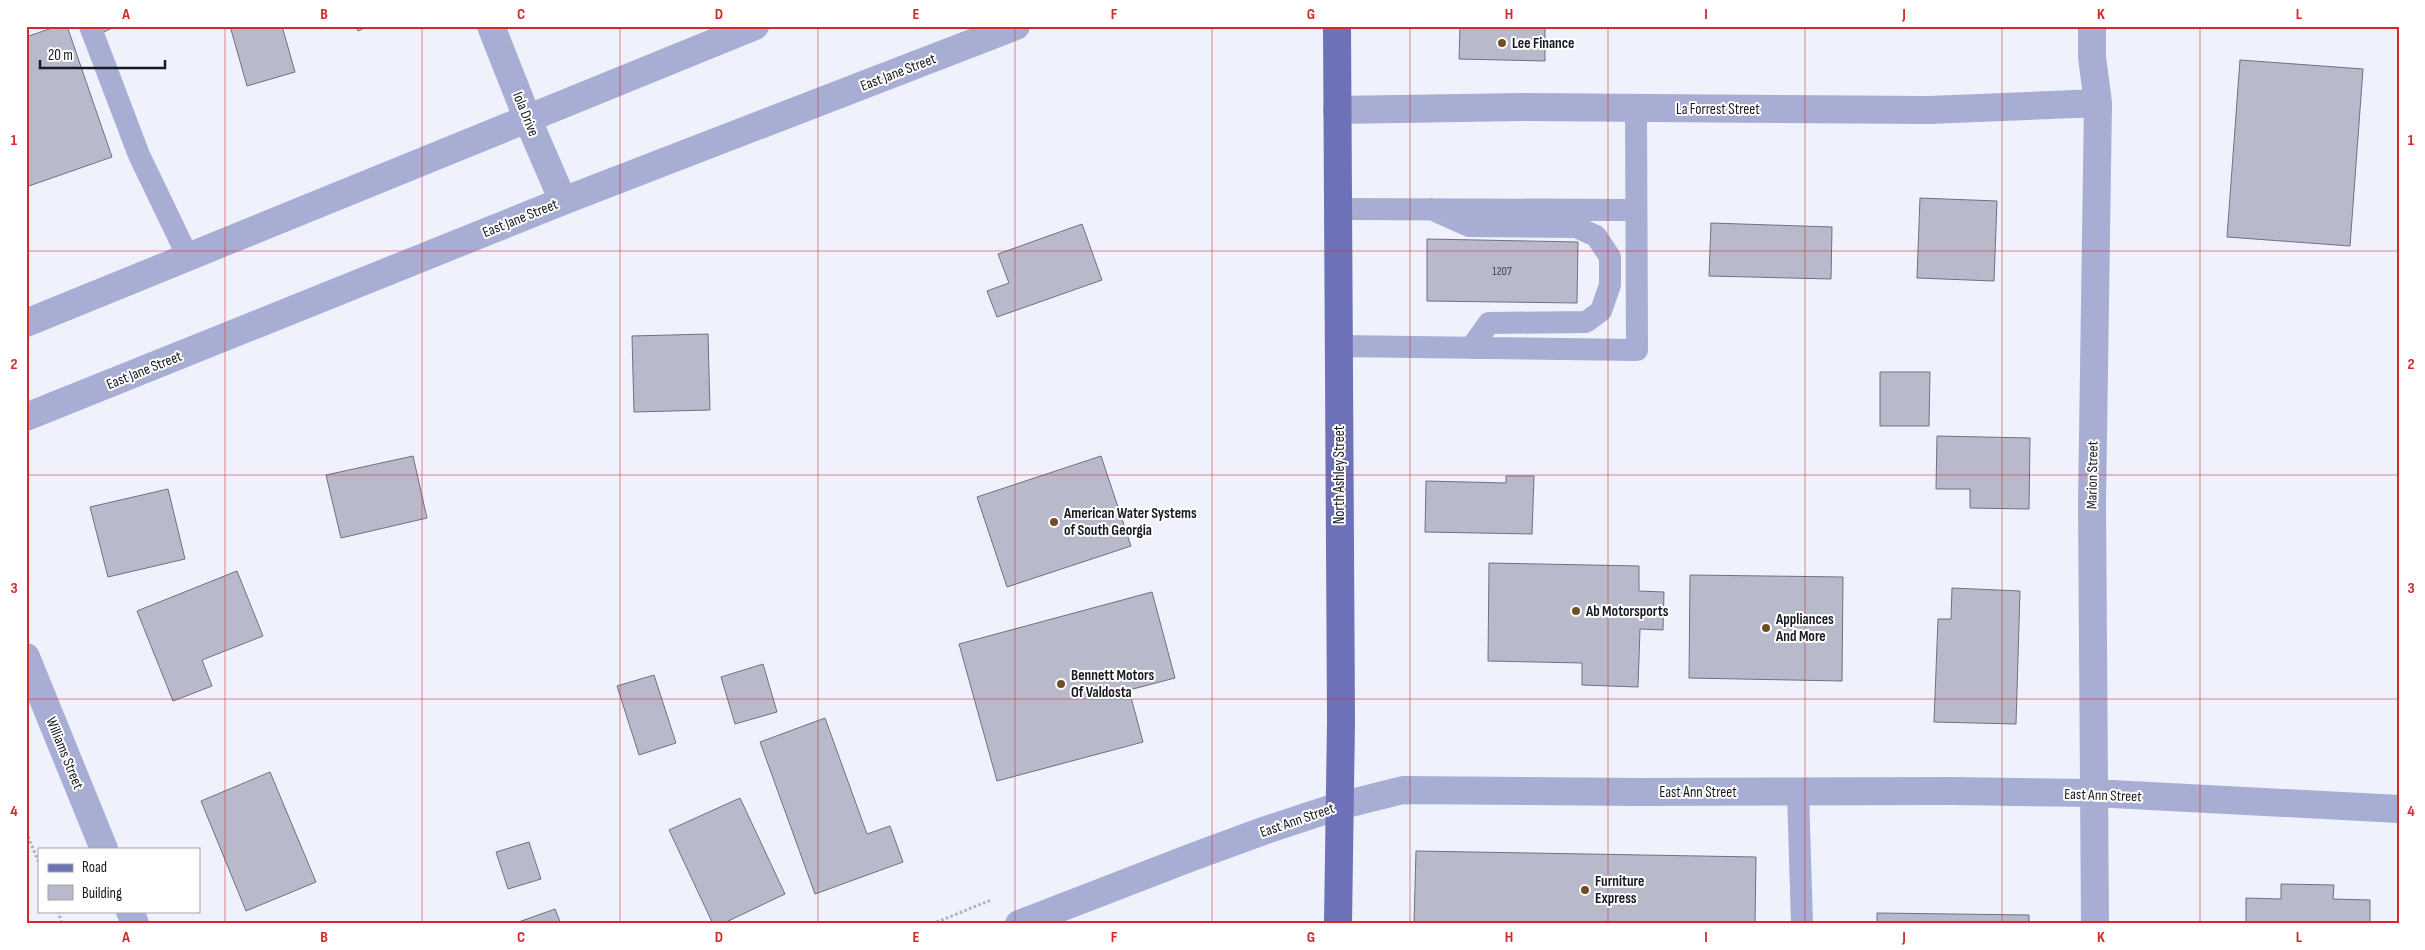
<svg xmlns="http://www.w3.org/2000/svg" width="2425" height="950" font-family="'Sofia Sans Condensed',sans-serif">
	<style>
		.building { fill: #b8bacc; stroke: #6e7181 }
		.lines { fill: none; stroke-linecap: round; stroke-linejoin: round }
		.path { stroke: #aeb0b9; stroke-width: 3; stroke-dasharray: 2.5 2.5; stroke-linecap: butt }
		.service { stroke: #a8add4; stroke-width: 22 }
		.minor { stroke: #a8add4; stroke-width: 28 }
		.primary { stroke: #6d72b8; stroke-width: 28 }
		.grid { fill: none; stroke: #d62828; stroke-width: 1; stroke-opacity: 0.55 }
		.poi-dot { fill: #704e26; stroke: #fff; stroke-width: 2 }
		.labels { text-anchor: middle; stroke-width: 4; stroke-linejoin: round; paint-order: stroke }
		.number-label { font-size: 12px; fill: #41424c }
		.poi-label { font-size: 15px; font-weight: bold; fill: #191a21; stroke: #fff; text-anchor: start }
		.street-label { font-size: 15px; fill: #191a21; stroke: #fff }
		.neatline { fill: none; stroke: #d62828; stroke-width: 2 }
		.grid-label { font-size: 16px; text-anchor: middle; font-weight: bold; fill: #d62828 }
	</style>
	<rect width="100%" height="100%" fill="#eff1fc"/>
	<path class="building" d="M58,26H67L112,157L26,187V37Z
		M96,26H117L99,34Z
		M230,26H282L295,72L247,86Z
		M356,26H369L358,31Z
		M1460,26H1545V61L1459,59Z
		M2240,60L2363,69L2350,246L2227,237Z
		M1920,198L1997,201L1994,281L1917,278Z
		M1711,223L1832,227L1831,279L1709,276Z
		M1082,224L1102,280L997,317L987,291L1009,283L998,254Z
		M1427,239L1578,242L1577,303L1427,301Z
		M708,334L710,410L634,412L632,336Z
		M1880,372H1930L1929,426H1880Z
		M1937,436L2030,438L2029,509L1970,508V489H1936Z
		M413,456L427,518L341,538L326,475Z
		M1101,456L1131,546L1007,587L977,497Z
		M1506,476H1534L1532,534L1425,532L1426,481L1506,483Z
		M168,489L185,559L108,577L90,507Z
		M1489,563L1639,566V591L1664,592L1663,630L1640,629L1638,687L1582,685V663L1488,661Z
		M237,571L263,636L202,660L212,686L173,701L137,611Z
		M1690,575L1843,577L1842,681L1689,678Z
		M1952,588L2020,591L2016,724L1934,722L1938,619H1951Z
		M1152,592L1175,678L1129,690L1143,742L997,781L959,644Z
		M763,664L777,712L735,724L721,677Z
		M654,675L676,743L639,755L617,686Z
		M825,718L867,834L890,826L903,862L815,894L760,742Z
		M270,772L316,882L246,911L201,801Z
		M740,798L785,894L722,924H713L669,830Z
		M529,842L541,879L508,889L496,852Z
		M1416,851L1756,857L1755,924H1414Z
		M2281,884L2334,885L2333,899L2370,900V924H2246V898L2281,899Z
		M555,909L561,924H513Z
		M1877,913L2029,915V924H1877Z"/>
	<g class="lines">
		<path class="path" d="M26,832L39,863
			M58,911L62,924
			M932,924L991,900"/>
		<path class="service" d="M90,26L139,155L188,257
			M1339,209L1636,210
			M1431,209L1469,226L1576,227L1596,236L1610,257V285L1601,311L1586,322L1489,323L1471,348
			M1338,346L1637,350L1636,108
			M1798,792L1802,924"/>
		<path class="minor" d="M491,26L528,120L563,201
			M2092,26V57L2098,103L2092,503L2095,924
			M1337,110L1523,107L1929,110L2098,103
			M26,323L755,26
			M26,417L563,201L1016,26
			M26,657L104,849
			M130,911L135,924
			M1019,924L1195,856L1266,830L1339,806L1403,790L1638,792L1953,791L2093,793L2399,809"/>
		<path class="primary" d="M1337,26L1341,721L1338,924"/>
	</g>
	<path class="grid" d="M225,26V924M422,26V924M620,26V924M818,26V924M1015,26V924M1212,26V924M1410,26V924M1608,26V924M1805,26V924M2002,26V924M2200,26V924M26,251H2399M26,475H2399M26,699H2399"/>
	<g class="poi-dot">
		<circle cx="1502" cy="43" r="5"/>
		<circle cx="1054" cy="522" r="5"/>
		<circle cx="1576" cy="611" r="5"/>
		<circle cx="1766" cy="628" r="5"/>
		<circle cx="1061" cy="684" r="5"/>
		<circle cx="1585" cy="890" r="5"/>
	</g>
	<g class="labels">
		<g class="number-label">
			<text x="1502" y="275">1207</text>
		</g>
		<g class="poi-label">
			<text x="1512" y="48">Lee Finance</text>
			<text x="1064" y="518">American Water Systems<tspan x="1064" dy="17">of South Georgia</tspan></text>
			<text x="1586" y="616">Ab Motorsports</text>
			<text x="1776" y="624">Appliances<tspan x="1776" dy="17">And More</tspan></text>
			<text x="1071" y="680">Bennett Motors<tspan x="1071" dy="17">Of Valdosta</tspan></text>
			<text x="1595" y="886">Furniture<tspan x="1595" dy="17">Express</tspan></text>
		</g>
		<g class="street-label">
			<text transform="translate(898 72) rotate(-21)" y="5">East Jane Street</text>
			<text x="1718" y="114">La Forrest Street</text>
			<text transform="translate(526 114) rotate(68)" y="5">Iola Drive</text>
			<text transform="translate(520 218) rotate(-22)" y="5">East Jane Street</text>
			<text transform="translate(144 370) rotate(-22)" y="5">East Jane Street</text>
			<text transform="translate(1339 475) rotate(-90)" y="5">North Ashley Street</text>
			<text transform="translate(2092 475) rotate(-89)" y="5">Marion Street</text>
			<text transform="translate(65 753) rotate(68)" y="5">Williams Street</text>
			<text x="1698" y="797">East Ann Street</text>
			<text transform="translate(2103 795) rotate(2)" y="5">East Ann Street</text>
			<text transform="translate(1297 820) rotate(-19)" y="5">East Ann Street</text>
		</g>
	</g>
	<rect width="2425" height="950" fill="none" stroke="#ffffff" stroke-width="55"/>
	<rect x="38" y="848" width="162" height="65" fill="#ffffff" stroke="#a3a3a6"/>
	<rect x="48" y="864" width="25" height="8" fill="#6d72b8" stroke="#a3a3a6"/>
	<text x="82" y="872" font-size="15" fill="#191a21">Road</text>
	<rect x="48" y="885" width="25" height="15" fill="#b8bacc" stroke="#a3a3a6"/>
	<text x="82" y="898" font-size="15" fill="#191a21">Building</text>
	<path d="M40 60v8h125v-8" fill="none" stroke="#191a21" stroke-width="2.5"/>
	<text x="48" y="60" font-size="15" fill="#191a21" stroke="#ffffff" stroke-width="4" paint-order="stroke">20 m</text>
	<rect x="28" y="28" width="2370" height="894" class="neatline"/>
	<g class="grid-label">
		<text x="126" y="19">A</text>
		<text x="324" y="19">B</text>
		<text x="521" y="19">C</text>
		<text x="719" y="19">D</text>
		<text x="916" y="19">E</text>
		<text x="1114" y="19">F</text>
		<text x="1311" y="19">G</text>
		<text x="1509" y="19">H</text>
		<text x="1706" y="19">I</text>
		<text x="1904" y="19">J</text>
		<text x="2101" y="19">K</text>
		<text x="2299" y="19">L</text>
		<text x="14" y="145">1</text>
		<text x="2411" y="145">1</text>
		<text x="14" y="369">2</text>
		<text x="2411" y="369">2</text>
		<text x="14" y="593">3</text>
		<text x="2411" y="593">3</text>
		<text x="14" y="816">4</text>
		<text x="2411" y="816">4</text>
		<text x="126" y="942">A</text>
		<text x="324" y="942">B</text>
		<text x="521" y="942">C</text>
		<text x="719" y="942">D</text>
		<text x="916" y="942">E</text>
		<text x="1114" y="942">F</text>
		<text x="1311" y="942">G</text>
		<text x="1509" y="942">H</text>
		<text x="1706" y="942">I</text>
		<text x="1904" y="942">J</text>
		<text x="2101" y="942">K</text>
		<text x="2299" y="942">L</text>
	</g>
</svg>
